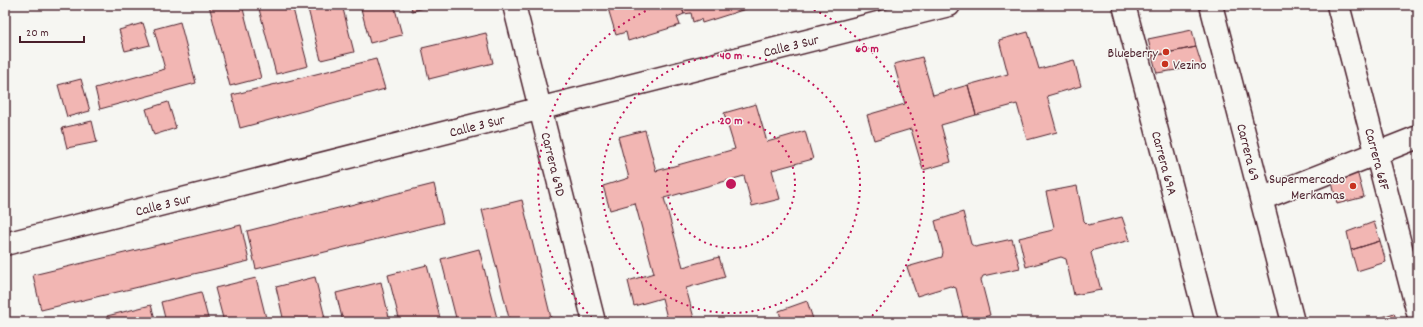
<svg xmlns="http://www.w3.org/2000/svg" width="1423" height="327" font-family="Dekko,sans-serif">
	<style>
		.building { fill: #f2b6b3; stroke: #4a1f2b }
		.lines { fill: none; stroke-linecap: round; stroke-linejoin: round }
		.street-casing { stroke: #4a1f2b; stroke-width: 25 }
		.street { stroke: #f6f6f2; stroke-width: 22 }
		.ring { fill: none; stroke: #c2185b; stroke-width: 2; stroke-dasharray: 2 4 }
		.poi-dot { fill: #c8321e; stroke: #f6f6f2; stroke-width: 1.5 }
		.labels { text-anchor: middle; stroke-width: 3; stroke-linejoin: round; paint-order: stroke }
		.street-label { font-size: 14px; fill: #4a1f2b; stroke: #f6f6f2 }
		.poi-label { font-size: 14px; fill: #4a1f2b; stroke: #f6f6f2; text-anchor: end }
		.centre { fill: #c2185b; stroke: #f6f6f2; stroke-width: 2 }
		.ring-label { font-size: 12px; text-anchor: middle; font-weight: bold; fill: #c2185b; stroke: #f6f6f2; stroke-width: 3; stroke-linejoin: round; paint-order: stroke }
	</style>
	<rect width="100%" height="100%" fill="#f6f6f2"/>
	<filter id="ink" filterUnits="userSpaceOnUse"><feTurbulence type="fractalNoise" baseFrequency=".025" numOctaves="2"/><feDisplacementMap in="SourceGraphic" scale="8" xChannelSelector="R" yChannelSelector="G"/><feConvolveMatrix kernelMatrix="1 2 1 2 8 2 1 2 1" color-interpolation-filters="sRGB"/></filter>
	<g filter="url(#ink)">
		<path class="building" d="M209,5H242L261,78L230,86Z
			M258,5H292L308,66L276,74Z
			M307,5H342L354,52L321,60Z
			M360,5H394L402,35L370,43Z
			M411,5H438L412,11Z
			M607,5H681L684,14L677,17L680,25L628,41L626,32L616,35Z
			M681,5H748L749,8L702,23L701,19L693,22L691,13L684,14Z
			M180,22L196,83L100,109L95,88L165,69L154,29Z
			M143,23L150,45L125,51L119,30Z
			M1192,30L1196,47L1152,56L1148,39Z
			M1028,32L1039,69L1074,60L1081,86L1047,96L1057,132L1027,140L1017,104L976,115L968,85L1008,74L999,40Z
			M486,33L493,63L429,79L422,48Z
			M1196,47L1202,66L1157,73L1152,56Z
			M922,57L933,95L968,85L976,115L941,125L951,162L923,170L911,129L874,140L867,115L905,104L894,64Z
			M376,59L385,89L240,128L232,95Z
			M81,79L90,111L67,117L58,85Z
			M168,102L176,128L154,135L146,109Z
			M756,104L767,142L805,131L813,159L772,170L780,199L752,206L744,176L664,198L683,267L719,257L725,277L686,288L695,322H668L662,298L634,306L628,281L654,273L635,203L610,210L603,186L629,178L618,137L645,130L656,171L735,149L724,113Z
			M92,121L97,142L67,148L62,128Z
			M1357,171L1364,197L1337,204L1331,178Z
			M434,184L443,223L256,269L247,231Z
			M1077,186L1084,221L1088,225L1122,217L1130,240L1094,250L1091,253L1101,290L1074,295L1066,259L1061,257L1026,267L1019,238L1053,230L1054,227L1046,192Z
			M522,200L552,322H510L482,210Z
			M963,212L971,244L975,247L1012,239L1020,268L983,276L981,280L990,315L968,322H964L956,288L950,286L917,296L907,267L942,257L943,252L935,221Z
			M1374,222L1380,241L1351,250L1347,232Z
			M241,225L249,261L41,310L33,275Z
			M1380,241L1386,262L1357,271L1351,250Z
			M479,249L498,322H457L441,259Z
			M427,265L441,322H400L388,275Z
			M315,277L326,322H284L276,287Z
			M256,278L267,322H224L215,288Z
			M381,282L390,322H343L336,293Z
			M201,292L209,322H166L161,302Z
			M807,301L814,322H782L779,311Z
			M151,305L156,322H109L107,316Z
			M1394,313L1397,322H1368Z"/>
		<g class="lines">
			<g class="street-casing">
				<path id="street" d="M514,5L594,322
					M1124,5L1207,322
					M1211,5L1293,322
					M1338,5L1418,313
					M1261,199L1418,137
					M5,244L949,5"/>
			</g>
			<use href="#street" class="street"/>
		</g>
	</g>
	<g class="ring">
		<circle cx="731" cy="184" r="64"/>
		<circle cx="731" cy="184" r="129"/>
		<path d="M596 322A193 193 0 0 1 659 5M803 5A193 193 0 0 1 866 322"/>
	</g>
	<g class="poi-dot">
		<circle cx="1166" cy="52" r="4"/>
		<circle cx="1165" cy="64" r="4"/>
		<circle cx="1353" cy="186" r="4"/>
	</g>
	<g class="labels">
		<g class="street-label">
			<text transform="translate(791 45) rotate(-14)" y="5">Calle 3 Sur</text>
			<text transform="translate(477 125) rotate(-14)" y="5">Calle 3 Sur</text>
			<text transform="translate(1249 152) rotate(76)" y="5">Carrera 69</text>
			<text transform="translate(1378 159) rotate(75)" y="5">Carrera 68F</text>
			<text transform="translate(1165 163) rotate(75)" y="5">Carrera 69A</text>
			<text transform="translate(554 164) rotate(76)" y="5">Carrera 69D</text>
			<text transform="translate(163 204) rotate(-14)" y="5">Calle 3 Sur</text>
		</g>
		<g class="poi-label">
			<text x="1158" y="57">Blueberry</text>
			<text x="1173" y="69" text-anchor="start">Vezino</text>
			<text x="1345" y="183">Supermercado<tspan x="1345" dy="16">Merkamas</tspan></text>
		</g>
	</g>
	<circle cx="731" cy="184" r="6" class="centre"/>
	<g class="ring-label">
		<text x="867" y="52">60 m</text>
		<text x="731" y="59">40 m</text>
		<text x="731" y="124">20 m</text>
	</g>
	<rect width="1423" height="327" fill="none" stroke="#f6f6f2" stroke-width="20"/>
	<rect x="10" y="10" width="1403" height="307" fill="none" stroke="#4a1f2b" stroke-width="1.5" filter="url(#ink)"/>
	<path d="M20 36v6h64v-6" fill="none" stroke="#4a1f2b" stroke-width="2"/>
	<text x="26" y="36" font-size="12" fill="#4a1f2b" stroke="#f6f6f2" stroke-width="3" paint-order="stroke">20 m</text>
</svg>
